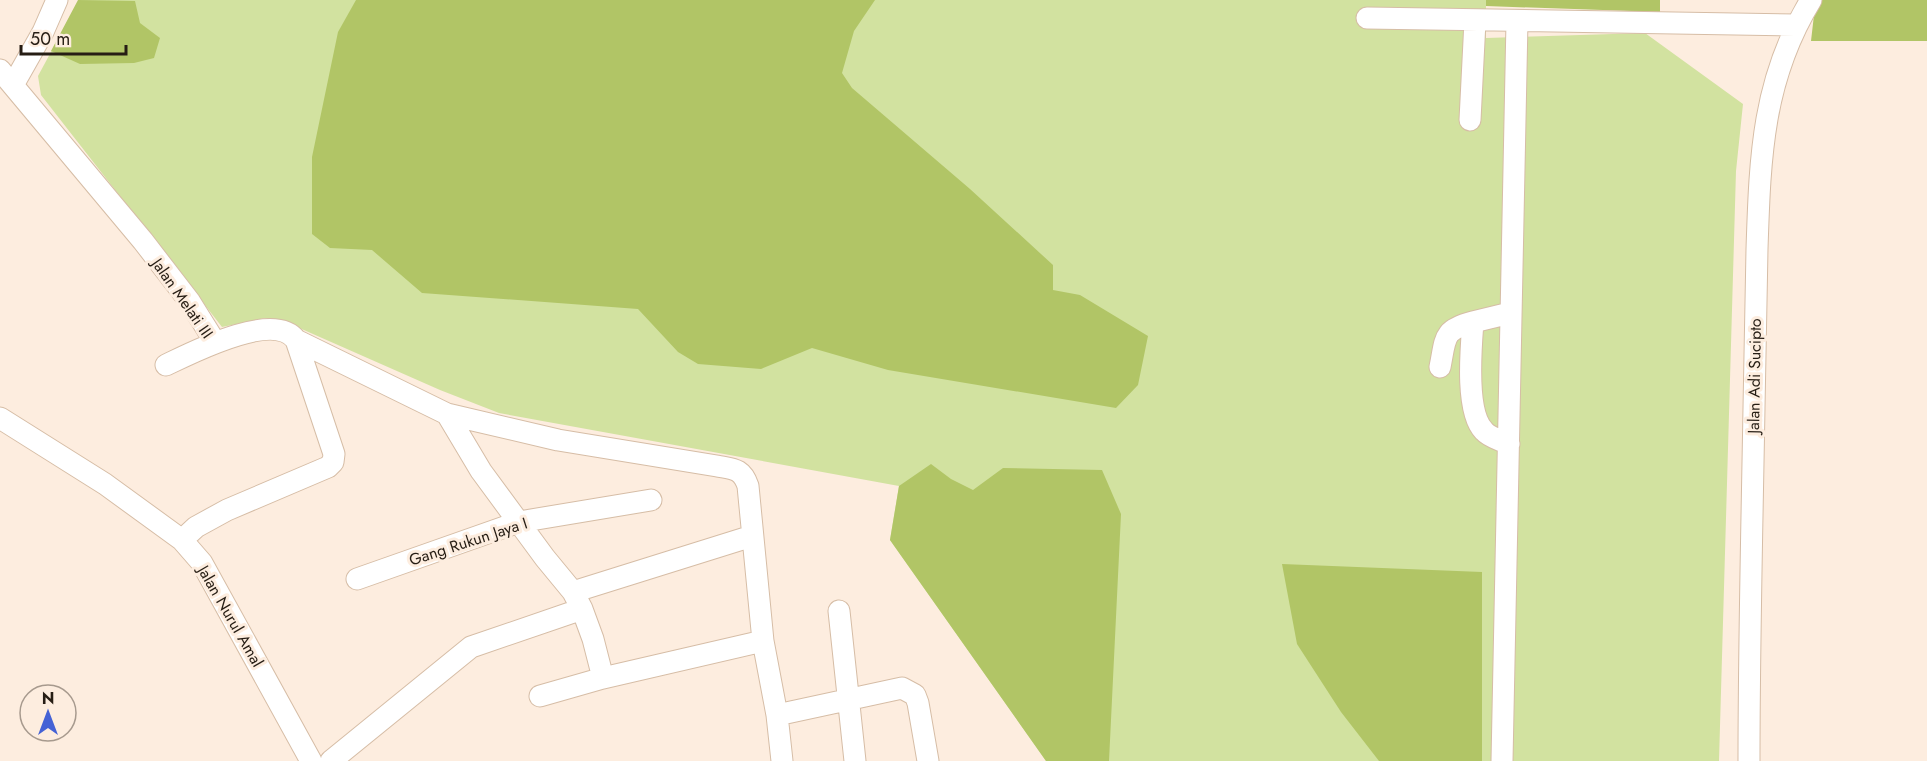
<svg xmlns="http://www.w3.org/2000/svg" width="1927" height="761" font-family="Jost,sans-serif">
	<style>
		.green { fill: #d2e2a0 }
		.forest { fill: #b1c566 }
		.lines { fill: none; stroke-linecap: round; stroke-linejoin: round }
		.minor-casing { stroke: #d6bda6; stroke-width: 23 }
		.minor { stroke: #fff; stroke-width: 21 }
		.labels { text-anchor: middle; stroke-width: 6; stroke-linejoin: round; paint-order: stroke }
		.street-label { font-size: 16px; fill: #261d14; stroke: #fdeddf }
	</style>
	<rect width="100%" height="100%" fill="#fdeddf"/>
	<path class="green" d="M79,0H1486V38L1645,33L1743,104L1736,171L1719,761H1046L890,540L899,486L499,413L440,390L288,323L265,318L222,327L41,95L38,76Z"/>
	<path class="forest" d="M78,0L135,1L140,23L160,38L154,58L134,63L80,64L51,51Z
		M356,0H875L854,31L842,73L852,88L970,189L1053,265V290L1080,295L1148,336L1138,385L1116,408L888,370L812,348L761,369L698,364L678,352L638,309L422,293L372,250L330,248L312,234V157L338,32Z
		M1486,0H1660V12L1486,6Z
		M1802,0H1927V41H1811L1814,15Z
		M931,464L951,479L973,490L1003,468L1102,470L1121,514L1109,761H1046L890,540L899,486Z
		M1282,564L1482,572V761H1379L1341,712L1297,644Z"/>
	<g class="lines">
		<g class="minor-casing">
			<path id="minor" d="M1367,18L1796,25
				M0,70L143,241L190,302L215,342
				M13,85L43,32L57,0
				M1470,120L1475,21
				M296,340L447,414L481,471L545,558L573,592L582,609L593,639L603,678
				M166,365C191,353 274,310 296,340L334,454L333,462L328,467L227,510L196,527L182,540
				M1440,367C1446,338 1442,330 1473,322
				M447,414L558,440L717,466C733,469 742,468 748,486L763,641
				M0,418L105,484L182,540L202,563L311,761
				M1509,444C1501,440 1490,438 1484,431C1465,412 1471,348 1473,322L1510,313
				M357,579L519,522L651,500
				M573,592L752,536
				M839,611L855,761
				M540,696L603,678L763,641L777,715L902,688L915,695L918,703L928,761
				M777,715L782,761
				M331,761L471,647L582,609
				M1502,761L1517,21
				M1749,761C1749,643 1752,525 1754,408C1755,355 1756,302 1757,249C1760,158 1762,80 1811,0"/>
		</g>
		<use href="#minor" class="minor"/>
	</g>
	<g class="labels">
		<g class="street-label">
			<text transform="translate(183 298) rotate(55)" y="6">Jalan Melati III</text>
			<text transform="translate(1754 376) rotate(-89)" y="6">Jalan Adi Sucipto</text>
			<text transform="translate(468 541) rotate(-18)" y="6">Gang Rukun Jaya I</text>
			<text transform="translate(231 616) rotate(60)" y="6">Jalan Nurul Amal</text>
		</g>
	</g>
	<g transform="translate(48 713)"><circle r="28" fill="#fdeddf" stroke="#a79a8e" stroke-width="1.5"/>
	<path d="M0-4.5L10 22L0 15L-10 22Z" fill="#4562d5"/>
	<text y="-9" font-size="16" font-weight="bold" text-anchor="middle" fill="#261d14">N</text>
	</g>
	<path d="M21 45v9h105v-9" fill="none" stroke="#261d14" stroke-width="3"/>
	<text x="30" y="45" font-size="18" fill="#261d14" stroke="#fdeddf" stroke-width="4.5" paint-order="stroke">50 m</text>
</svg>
